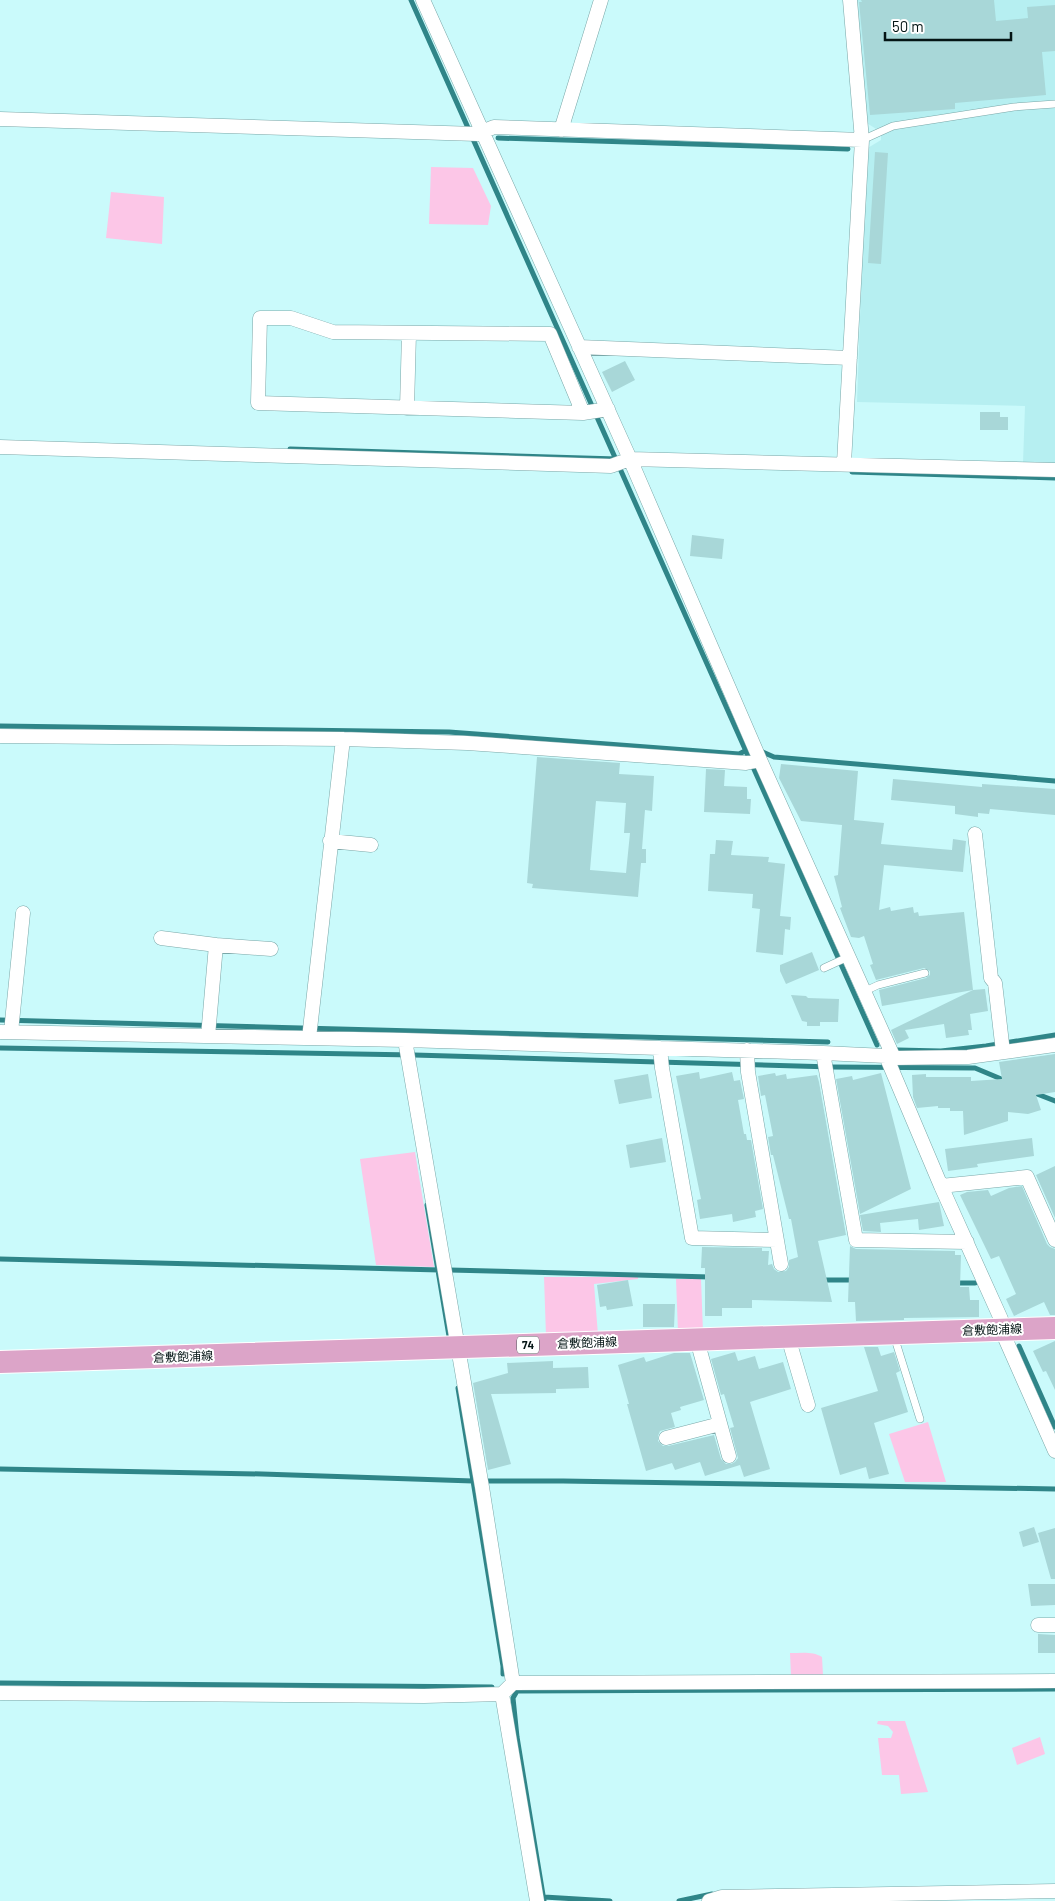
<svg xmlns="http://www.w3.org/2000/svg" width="1055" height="1901" font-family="Barlow,'Noto Sans JP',sans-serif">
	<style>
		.built { fill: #b6eff1 }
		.green { fill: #fcc6e7 }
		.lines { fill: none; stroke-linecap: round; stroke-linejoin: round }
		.stream { stroke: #2f8588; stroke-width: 5 }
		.building { fill: #a8d7d8; fill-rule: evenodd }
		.service-casing { stroke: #7aa7a8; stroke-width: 8 }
		.minor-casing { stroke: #7aa7a8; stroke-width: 15 }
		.primary-casing { stroke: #fff; stroke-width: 24 }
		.service { stroke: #fff; stroke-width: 7 }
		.minor { stroke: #fff; stroke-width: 14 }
		.primary { stroke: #dca4c8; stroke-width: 22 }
		.labels { text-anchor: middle; stroke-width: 4; stroke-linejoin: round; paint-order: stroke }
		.shield { fill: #fff; stroke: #4f5b5b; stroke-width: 1 }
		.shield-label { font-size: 11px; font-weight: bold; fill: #041515 }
		.street-label { font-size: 12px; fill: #041515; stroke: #fff }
	</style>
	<rect width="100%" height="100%" fill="#cafafb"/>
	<path class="built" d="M854,0H1055V464L1023,463L1025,406L857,402L866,149L881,140V132L862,120Z"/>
	<path class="green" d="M431,167L473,168L491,206L488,225L429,224Z
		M111,192L164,197L162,244L106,238Z
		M415,1152L434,1267L376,1265L360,1159Z
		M544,1277H638V1279L594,1284L598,1335L546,1336Z
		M676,1279H701L703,1332H678Z
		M928,1422L946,1482H905L889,1434Z
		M790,1653C801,1653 813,1651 822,1657L823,1675L791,1676Z
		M878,1721H905L928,1792L901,1794L899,1775H882L878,1738H891L893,1732L888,1726L877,1724Z
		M1040,1737L1045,1754L1017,1765L1012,1748Z"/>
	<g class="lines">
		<path class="stream" d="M411,0L877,1045
			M498,138L848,149
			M290,449L617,459
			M852,472L1055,478
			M0,726L449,732L739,754L745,751
			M758,750L774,757L1055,781
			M0,1020L828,1042
			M0,1048L414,1055L832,1067L975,1068L1006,1081
			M898,1050L941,1051L986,1046L1055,1035
			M1032,1092L1055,1101
			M427,1205L449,1336
			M0,1259L440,1270
			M450,1270L710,1277
			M820,1280H854
			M955,1283H975
			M1019,1346L1055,1427
			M458,1388L503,1666V1674
			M0,1469L262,1474L473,1481H563L1055,1489
			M0,1683L492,1687
			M544,1897L610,1901
			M544,1901L517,1737L513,1698L517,1691L1055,1689
			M679,1901L712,1894"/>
	</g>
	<path class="building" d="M861,0H994L996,21L1028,18L1027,7L1055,5V51L1042,52L1046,95L955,103V109L870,115L859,2H862Z
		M875,152L888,153L881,264L868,263Z
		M625,361L635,380L612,392L602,372Z
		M980,412H1000V417H1008V430H980Z
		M692,535L724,539L722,559L690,556Z
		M537,757L620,763L619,774L654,776L652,811L645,810L642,849H646V863H641L638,897L532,888L533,884L527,883ZM596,801L626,803L624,833H630L626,873L590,870Z
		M781,764L858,771L854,820L884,823L881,844L952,850L953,839L966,841L963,872L884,865L879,910L890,907L891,911L913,907L914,913L918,912L919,916L964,912L973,990L882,1006L879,990L926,978L930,975V971L924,968L876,980L870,965L873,964L864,936L859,938L851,937L840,908L842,907L834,876L838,875L842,825L801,821L779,778Z
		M706,769L725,770L724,786L747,787V799H751L750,814L704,812Z
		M893,779L982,787V784L1055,789V815L990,809L989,814L978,813V817L955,814V806L891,800Z
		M716,840L733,841L731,855L769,857L768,862L785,864L780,916L791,917L790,930L785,929L783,955L756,952L760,909L752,908L753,894L708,891L710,854H715Z
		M812,952L819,970L786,984L780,971V965Z
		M985,989L988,1011L970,1014L972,1030H968L969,1035L946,1038L944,1024L905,1030L909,1038L897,1044L891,1030L973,990Z
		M791,995L806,996L808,998L839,999L838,1022H820V1026H807V1022L802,1021Z
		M1055,1054V1092L1036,1095L1041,1110L1028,1114L1008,1112V1121L964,1135L963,1111H950V1108H938V1106L917,1108L913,1097L912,1075L926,1074V1077H971V1081L1002,1079L999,1062Z
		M699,1072L700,1079L732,1072L734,1081L740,1080L744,1099L738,1100L744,1134H746L747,1140H751L763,1209L755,1211L756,1217L733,1222L732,1214L700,1219L697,1200L701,1199L676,1076Z
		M775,1073L776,1076L786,1074L787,1079L817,1075L819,1082L846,1235L818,1241L832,1302L752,1300V1308H722V1316H705V1268H701L702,1247L762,1248V1251H769L768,1265L772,1264L774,1269L778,1272L786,1271L789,1267V1260L798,1257L791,1219H789L773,1155H771L768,1137L773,1136L765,1095L761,1096L758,1076Z
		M881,1073L911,1189L860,1214L836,1079L852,1076L853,1080Z
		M648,1074L652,1098L619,1104L614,1080Z
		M662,1138L666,1162L630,1168L626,1145Z
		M1032,1138L1034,1156L977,1164L978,1167L948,1171L945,1149Z
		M1055,1166V1218L1036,1175Z
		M1022,1186L1047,1244L1050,1247L1055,1249V1315H1050L1044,1302L1014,1316L1006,1299L1016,1294L999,1256L991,1259L960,1195L967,1192L988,1190L991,1196L1009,1188Z
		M939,1202L944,1226L919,1230L918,1219L880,1223L881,1232L863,1231L860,1215Z
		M850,1246L856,1249L955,1251V1255H961L960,1287H969L970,1300H979V1317L904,1318V1320L856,1321L855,1302H848Z
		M628,1280L633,1306L607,1310L606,1306L600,1307L597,1285Z
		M643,1304H675L674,1327H643Z
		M1055,1341V1390L1046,1371L1043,1372L1033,1351Z
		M864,1347H878L881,1356L894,1352L900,1371L896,1373L908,1412L874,1423L889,1474L869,1479L866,1467L840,1475L821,1408L878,1391Z
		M735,1352L738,1361L755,1356L759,1369L783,1362L791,1389L750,1402L770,1469L744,1477L740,1465L705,1476L700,1462L675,1470L672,1463L646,1471L627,1404H629L618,1365L644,1357L646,1362L674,1353H690L704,1400L680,1407L681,1410L671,1413L675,1427L660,1431L658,1436V1441L663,1446H668L714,1435L721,1459L726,1464H731L735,1462L738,1458L730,1428L734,1427L724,1394L721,1395L711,1359Z
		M553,1361V1368L588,1367L589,1388L556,1389V1393L491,1394L511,1464L488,1470L473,1383L508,1373L507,1363Z
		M1034,1527L1039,1542L1023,1547L1019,1532Z
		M1055,1528V1579H1051L1038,1533Z
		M1028,1584H1055V1605L1031,1606Z
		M1038,1634L1055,1635V1653H1038Z"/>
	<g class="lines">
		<g class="service-casing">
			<path id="service" d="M862,140L893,126L1014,107L1055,104
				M824,968L848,957
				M863,992L878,985L925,973
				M894,1336L920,1419"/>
		</g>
		<g class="minor-casing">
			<path id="minor" d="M423,0L630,459L760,760L894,1058
				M0,119L477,134L494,127L862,140
				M561,130L601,0
				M579,347L850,358
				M407,408L409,333
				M583,413L550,334L333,332L291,318H260L258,403L583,413L608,409
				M0,447L611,466L630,459L1055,470
				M844,463L862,140L850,0
				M0,736L343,739L467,743L746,763L760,760
				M975,834L991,978L995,983L1003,1052
				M330,841L371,845
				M161,938L216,945L208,1036
				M216,945L271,949
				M0,1032L405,1040L823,1053L886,1056L894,1058L968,1057L1055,1045
				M11,1032L23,913
				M309,1038L343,739
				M405,1040L482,1487L513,1683
				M660,1048L662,1068L692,1238L777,1240
				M747,1050L748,1072L781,1264
				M823,1053L856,1240L967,1242
				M886,1056L941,1186L1001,1319V1329L1055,1451
				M941,1186L1027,1177L1055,1240
				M788,1337L808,1405
				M697,1340L729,1456
				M666,1438L720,1424
				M1038,1625H1055
				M0,1693L424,1696L502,1694L513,1683L1055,1681
				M502,1694L537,1901
				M709,1901L722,1897L1055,1891"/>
		</g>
		<g class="primary-casing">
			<path id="primary" d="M0,1362L1055,1328"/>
		</g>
		<use href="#service" class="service"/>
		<use href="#minor" class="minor"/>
		<use href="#primary" class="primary"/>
	</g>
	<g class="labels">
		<rect class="shield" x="517" y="1336.5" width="22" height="17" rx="4"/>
		<g class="shield-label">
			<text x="528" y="1349">74</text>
		</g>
		<g class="street-label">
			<text transform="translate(992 1330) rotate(-2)" y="4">倉敷飽浦線</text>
			<text transform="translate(587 1343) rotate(-2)" y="4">倉敷飽浦線</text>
			<text transform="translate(183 1357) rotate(-2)" y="4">倉敷飽浦線</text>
		</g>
	</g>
	<path d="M885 32v8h126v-8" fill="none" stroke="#041515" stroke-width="2.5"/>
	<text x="892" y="32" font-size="15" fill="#041515" stroke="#ffffff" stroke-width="4" paint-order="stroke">50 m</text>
</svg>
